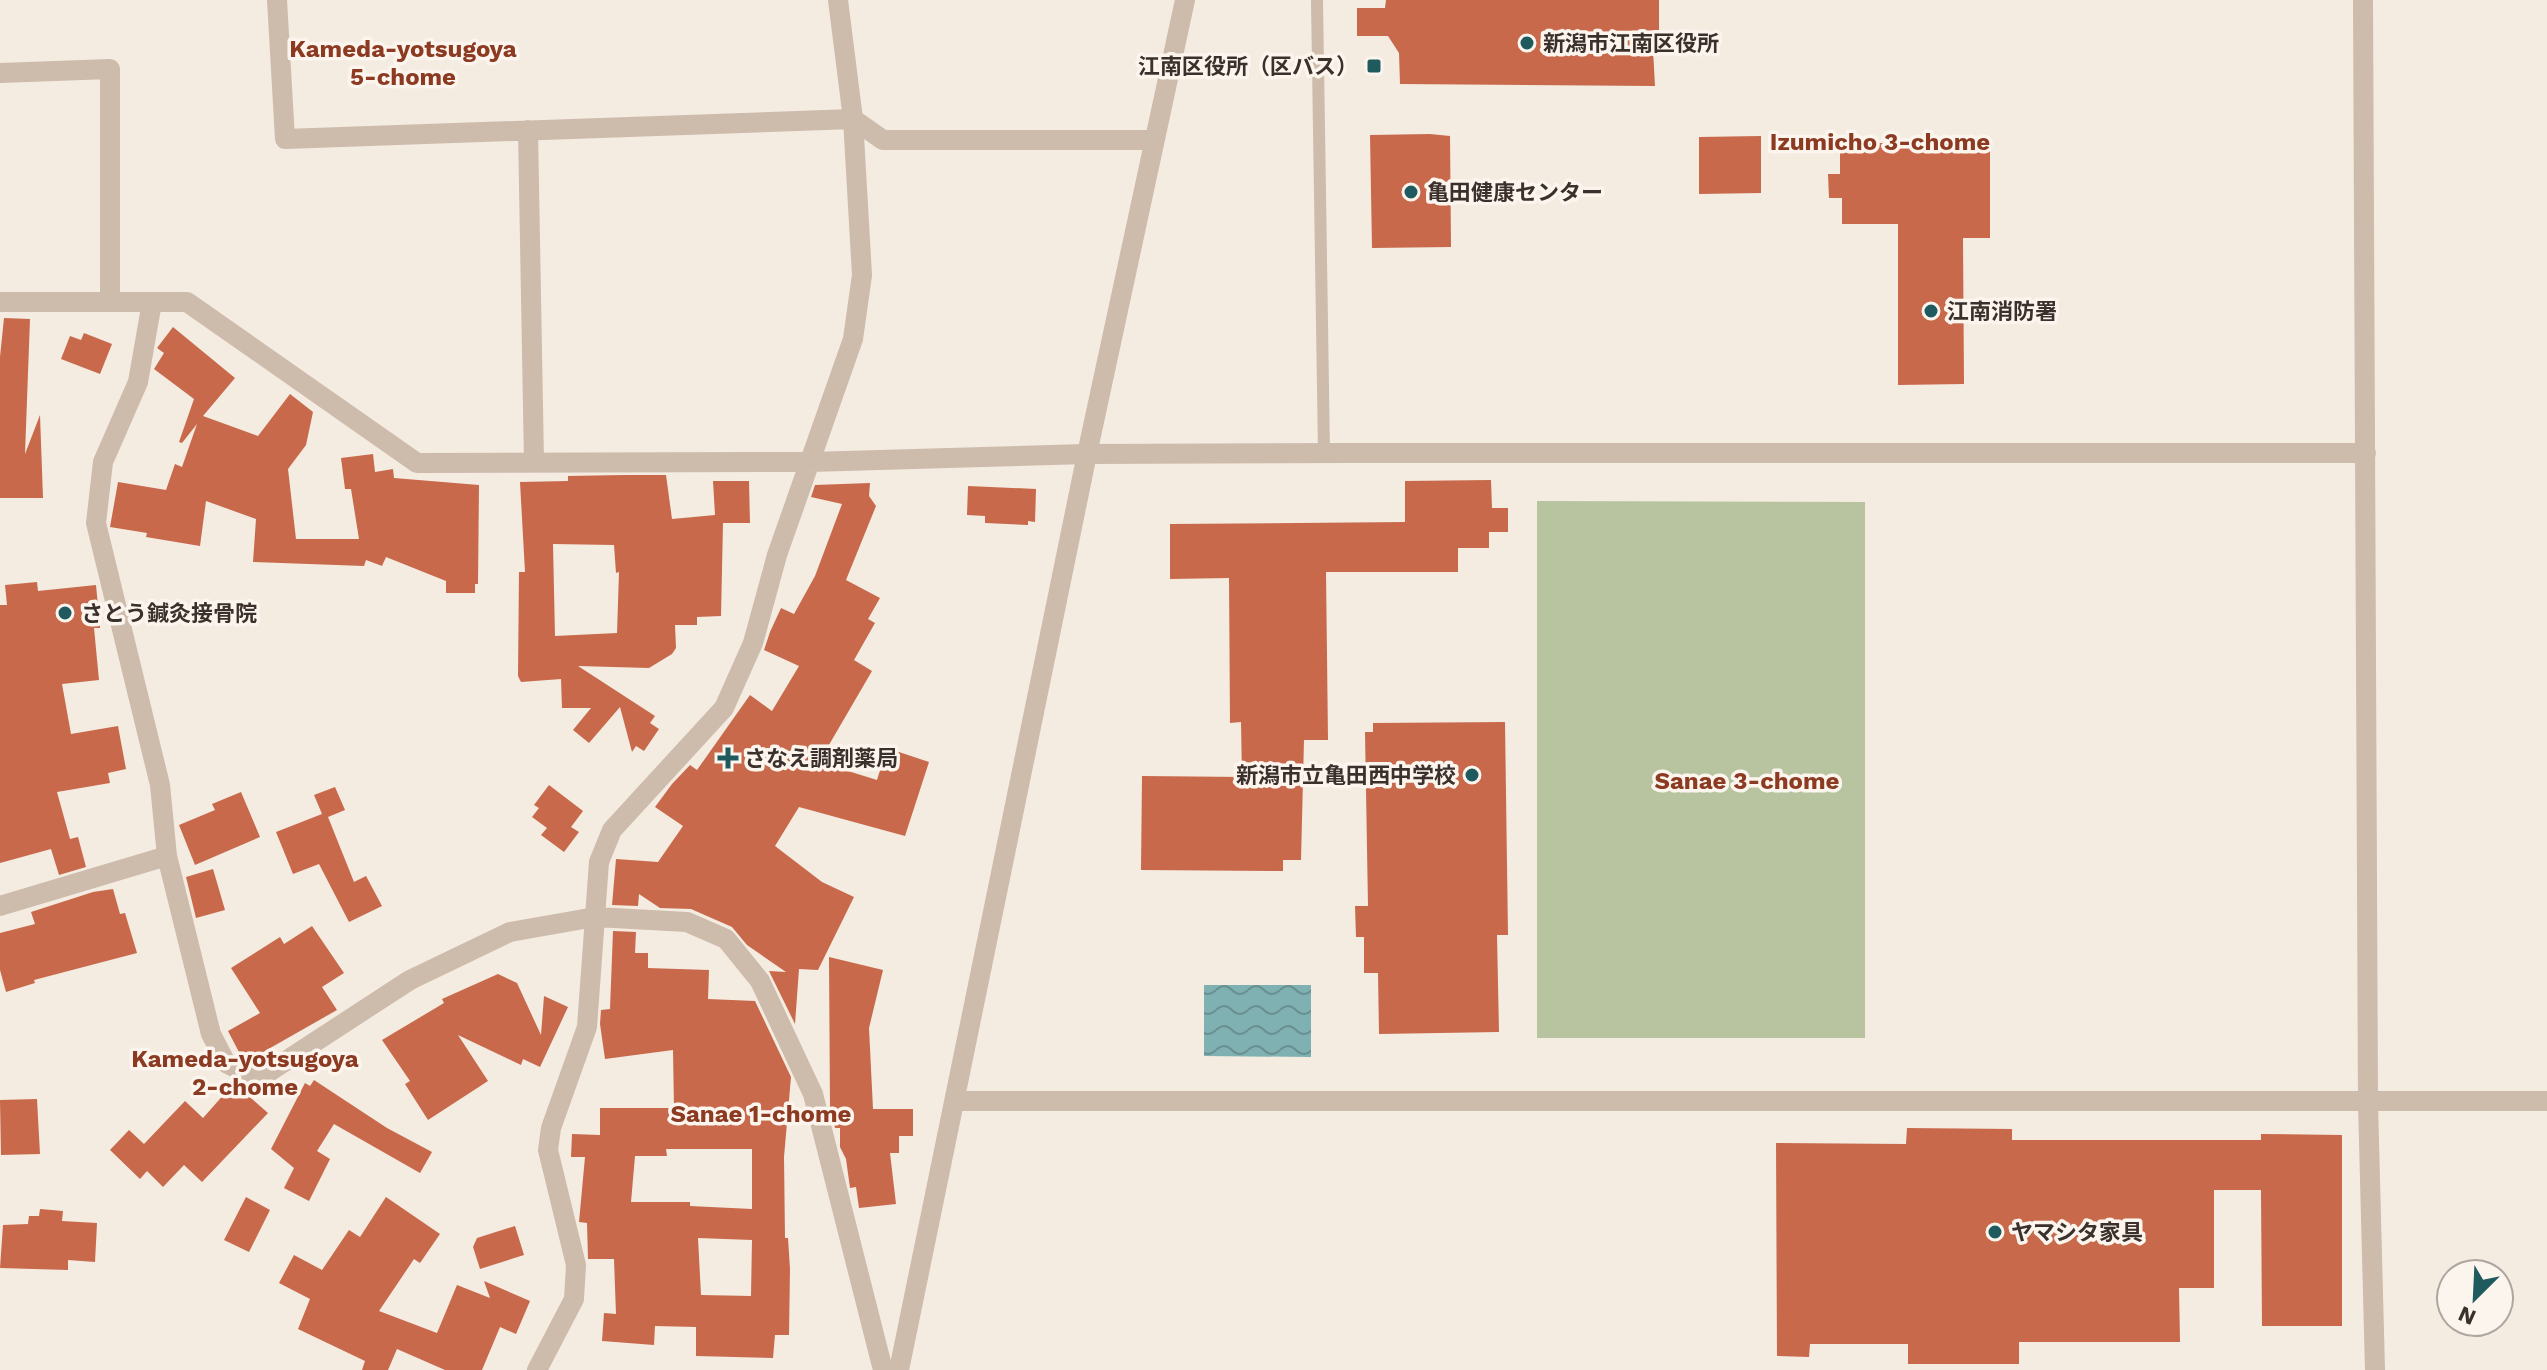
<svg xmlns="http://www.w3.org/2000/svg" width="2547" height="1370" font-family="'Work Sans','Noto Sans JP',sans-serif">
	<style>
		.pitch { fill: #b8c4a0 }
		.water { fill: url(#water-waves) }
		.building { fill: #c8694b; fill-rule: evenodd }
		.lines { fill: none; stroke-linecap: round; stroke-linejoin: round }
		.service { stroke: #cdbbac; stroke-width: 12 }
		.minor { stroke: #cdbbac; stroke-width: 20 }
		.tertiary { stroke: #cdbbac; stroke-width: 20 }
		.poi-dot { fill: #1f5a5e; stroke: #fbf5ee; stroke-width: 3 }
		.labels { text-anchor: middle; stroke-width: 7; stroke-linejoin: round; paint-order: stroke }
		.poi-label { font-size: 22px; font-weight: bold; fill: #3b302b; stroke: #fbf5ee; text-anchor: start }
		.neighbourhood-label { font-size: 24px; font-weight: bold; fill: #8c3b22; stroke: #fbf5ee }
	</style>
	<defs>
		<pattern id="water-waves" width="16" height="10" patternUnits="userSpaceOnUse" patternTransform="scale(2)"><rect width="16" height="10" fill="#7fb0b2"/><path d="M0 5q4-4 8 0t8 0" fill="none" stroke="#699091"/></pattern>
	</defs>
	<rect width="100%" height="100%" fill="#f4ebe1"/>
	<path class="pitch" d="M1537,501L1865,502V1038H1537Z"/>
	<path class="water" d="M1204,985H1311V1057L1204,1056Z"/>
	<path class="building" d="M1386,0H1659V35L1653,49L1655,86L1400,84L1399,53L1388,36H1357V8H1385Z
		M1430,134L1450,136L1451,247L1372,248L1370,135Z
		M1761,136V193L1699,194V137Z
		M1840,143H1990V238H1963L1964,384L1898,385V224H1842V198H1829L1828,174H1840Z
		M4,318L30,319L25,454L40,415L43,498H0V357Z
		M173,327L235,378L203,416L258,436L290,394L313,412L306,445L288,469L296,539H359L351,489H345L341,458L373,454L375,472L393,469L394,478L479,485L478,584H475V593H446V581L386,557L382,566L366,560L364,566L253,562L256,519L206,501L200,546L146,537L147,533L110,527L118,482L166,490L175,464L182,467L197,424L182,443L179,442L194,399L154,369L164,353L157,348Z
		M84,333L112,344L100,374L61,359L70,336L81,340Z
		M624,475H666L672,519L715,515L713,481H749L750,523H723L721,616L697,617V625H675L676,648L672,654L649,668L578,666L655,716L650,723L659,729L644,751L636,746L632,752L620,707L589,743L573,730L591,708H562L561,679L521,682L518,676L519,572H525L520,482L568,481V476ZM553,544L614,545L616,573L619,572L617,633L555,636Z
		M1491,480L1492,508H1508V532H1489V548H1458V572H1326L1328,740H1304L1301,860H1283V871L1141,870L1142,776L1242,777L1241,722L1230,723L1229,578L1170,579V524L1405,522V481Z
		M870,483L869,496L876,506L846,580L880,598L868,619L875,623L854,660L872,671L819,762L877,780L887,748L929,762L905,836L799,807L775,846L822,882L854,897L818,970L799,969L795,1024L769,971L786,972L747,945L732,927L691,909L660,908L639,894L638,906L612,905L616,859L658,862L683,826L655,807L672,784L690,765L697,770L750,695L772,711L799,666L764,650L770,632L781,608L794,614L815,576L842,504L811,497L815,485Z
		M968,486L1036,489L1035,522L1028,521V525L985,523V516L967,515Z
		M37,582L38,591L96,585L100,628H94L99,680L62,684L71,734L118,726L126,769L108,773L110,783L57,792L70,839L78,837L86,867L59,875L51,849L0,863V605H7L5,585Z
		M1505,722L1508,935H1497L1499,1032L1379,1034L1378,973H1364V937H1356L1355,906H1368L1365,732H1373V723Z
		M549,785L583,811L571,827L579,832L564,852L541,835L547,828L532,817L539,808L534,805Z
		M335,787L345,810L328,817L354,882L366,876L382,906L349,922L319,864L293,874L276,832L322,814L314,795Z
		M241,792L260,837L195,865L179,825L215,810L212,804Z
		M213,869L225,910L196,918L186,877Z
		M113,889L120,914L125,913L137,953L34,980L35,983L6,992L0,970V933L35,924L31,912L93,892Z
		M312,926L344,973L322,987L337,1010L249,1060L241,1056L228,1031L260,1013L231,968L280,937L284,944Z
		M613,931L636,932L635,953H648V968L709,970L708,999L755,1001L791,1077L784,1157L785,1238H788L790,1269L789,1335H775L773,1358L696,1356V1327L655,1326L654,1345L602,1341L604,1313L616,1314L614,1259H588L587,1223L579,1222L585,1157H571L572,1134L600,1135V1108H674L673,1050L605,1059L600,1024L601,1010L610,1009ZM666,1149H752V1209L690,1206V1202H631L635,1156H667ZM698,1238L752,1240L751,1296L701,1295Z
		M829,957L883,970L869,1028L873,1109H913V1136H899V1153H890L896,1204L859,1208L856,1187L850,1188L846,1159L840,1147V1128H835L830,1106Z
		M498,974L517,983L541,1035L544,996L568,1007L540,1067L523,1059L521,1065L458,1035L488,1081L428,1120L405,1084L410,1081L382,1040L444,1003L442,999Z
		M314,1080L387,1128L432,1152L420,1173L334,1124L317,1151L330,1159L309,1201L284,1188L294,1168L271,1149L305,1083L310,1086Z
		M234,1083L268,1113L202,1182L184,1165L163,1187L147,1171L140,1179L110,1150L129,1130L144,1144L185,1101L203,1118Z
		M37,1099L40,1154L1,1155L0,1100Z
		M1907,1128L2012,1129V1140H2261V1134L2342,1135V1326H2262L2261,1190H2214V1288H2179L2180,1342H2019V1364H1908V1344H1810L1809,1357L1777,1356L1776,1143L1906,1144Z
		M246,1197L270,1210L249,1252L224,1240Z
		M386,1197L440,1234L420,1263L414,1259L379,1311L437,1333L457,1285L490,1298L484,1281L530,1301L516,1334L500,1327L482,1370H445L397,1349L388,1370H362L365,1361L298,1329L310,1299L279,1283L294,1255L322,1270L349,1230L360,1237Z
		M40,1209L63,1211L62,1221L97,1223L95,1262L68,1260V1270L0,1268L3,1225L28,1224L29,1216H39Z
		M515,1226L524,1255L480,1269L473,1247L477,1238Z"/>
	<g class="lines">
		<path class="service" d="M1317,0L1324,453"/>
		<path class="minor" d="M277,0L285,139L853,119L883,140H1154
			M2363,0L2368,1103L2375,1370
			M0,73L110,69V302
			M528,130L534,462
			M0,302H187L417,463L810,462L1087,454L1349,453H2366
			M152,302L138,382L103,462L96,523L160,785L167,856L211,1034L226,1063L258,1079L410,980L510,932L595,917L687,922L726,939L760,981L813,1094L883,1370
			M0,906L167,856
			M956,1101H2547
			M537,1370L574,1299L576,1265L548,1150L551,1128L587,1027L599,862L612,830L724,708L753,643L777,555L853,339L862,275L853,119L838,0"/>
		<path class="tertiary" d="M899,1370L1087,454L1185,0"/>
	</g>
	<g class="poi-dot">
		<circle cx="1527" cy="43" r="8"/>
		<rect x="1366" y="58" width="16" height="16" rx="4"/>
		<circle cx="1411" cy="192" r="8"/>
		<circle cx="1931" cy="311" r="8"/>
		<circle cx="65" cy="613" r="8"/>
		<path d="M724 746h8v8h8v8h-8v8h-8v-8h-8v-8h8z"/>
		<circle cx="1472" cy="775" r="8"/>
		<circle cx="1995" cy="1232" r="8"/>
	</g>
	<g class="labels">
		<g class="poi-label">
			<text x="1543" y="51">新潟市江南区役所</text>
			<text x="1358" y="74" text-anchor="end">江南区役所（区バス）</text>
			<text x="1427" y="200">亀田健康センター</text>
			<text x="1947" y="319">江南消防署</text>
			<text x="81" y="621">さとう鍼灸接骨院</text>
			<text x="744" y="766">さなえ調剤薬局</text>
			<text x="1456" y="783" text-anchor="end">新潟市立亀田西中学校</text>
			<text x="2011" y="1240">ヤマシタ家具</text>
		</g>
		<g class="neighbourhood-label">
			<text x="403" y="57">Kameda-yotsugoya<tspan x="403" dy="28">5-chome</tspan></text>
			<text x="1880" y="150">Izumicho 3-chome</text>
			<text x="1747" y="789">Sanae 3-chome</text>
			<text x="245" y="1067">Kameda-yotsugoya<tspan x="245" dy="28">2-chome</tspan></text>
			<text x="761" y="1122">Sanae 1-chome</text>
		</g>
	</g>
	<g transform="translate(2475 1298) rotate(204)"><circle r="38" fill="#fbf5ee" stroke="#aea6a0" stroke-width="2"/>
	<path d="M0-6L14 30L0 20L-14 30Z" fill="#1f5a5e"/>
	<text y="-12" font-size="22" font-weight="bold" text-anchor="middle" fill="#3b302b">N</text>
	</g>
</svg>
